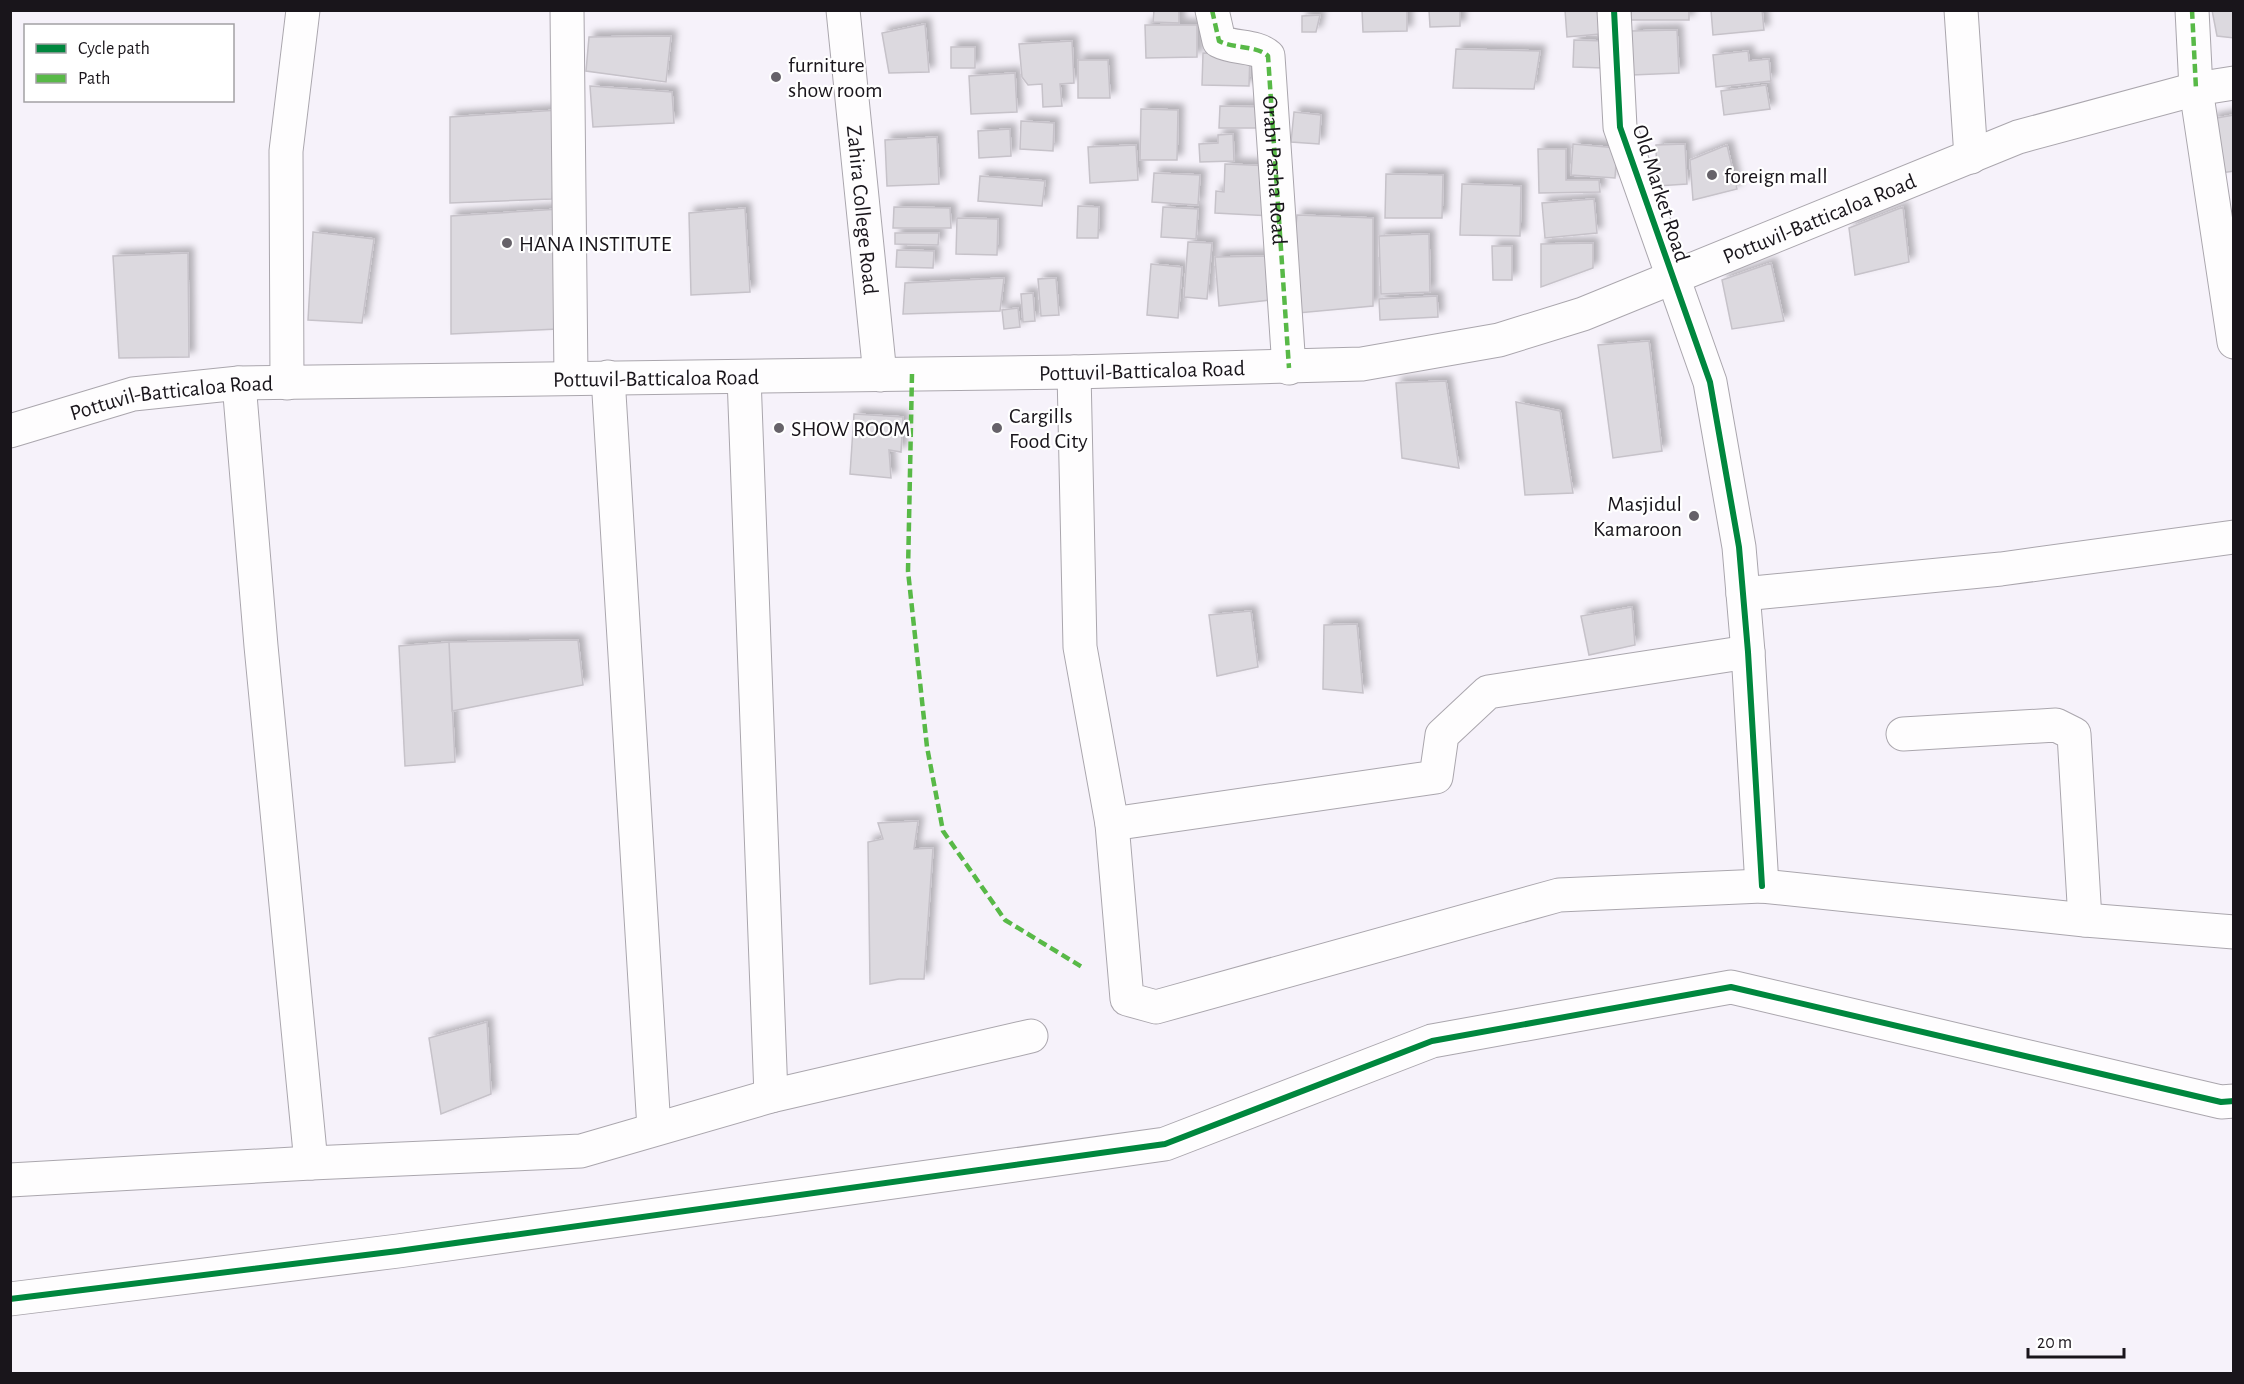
<svg xmlns="http://www.w3.org/2000/svg" width="2244" height="1384" font-family="'Alegreya Sans',sans-serif">
	<style>
		.building { fill: #dcd9df; stroke: #c6c2c9; stroke-width: 1.5; filter: url(#shadow) }
		.lines { fill: none; stroke-linecap: round; stroke-linejoin: round }
		.minor-casing { stroke: #aaa6ad; stroke-width: 35 }
		.trunk-casing { stroke: #aaa6ad; stroke-width: 35 }
		.minor { stroke: #fefdfe; stroke-width: 33 }
		.trunk { stroke: #fefdfe; stroke-width: 33 }
		.quiet { stroke: #58b947; stroke-width: 4.5; stroke-dasharray: 9 4.5; stroke-linecap: butt }
		.cycleway-casing { stroke: #fff; stroke-width: 10 }
		.cycleway { stroke: #00873e; stroke-width: 6 }
		.poi-dot { fill: #666269; stroke: #fff; stroke-width: 2 }
		.labels { text-anchor: middle; stroke-width: 4.5; stroke-linejoin: round; paint-order: stroke }
		.poi-label { font-size: 22px; fill: #19151b; stroke: #fff; text-anchor: start }
		.street-label { font-size: 22px; fill: #19151b; stroke: #fff }
	</style>
	<defs>
		<filter id="shadow"><feDropShadow dx="5.5" dy="-5.5" stdDeviation="3" flood-color="#0004"/></filter>
	</defs>
	<rect width="100%" height="100%" fill="#f6f2fa"/>
	<path class="building" d="M1154,10H1179V23L1153,22Z
		M1362,10H1407V31L1363,32Z
		M1429,10H1460V26L1430,27Z
		M1565,10H1598L1600,34L1567,37Z
		M1631,10H1689V20H1631Z
		M1711,10H1762L1764,30L1713,35Z
		M2212,10H2234V38L2217,36Z
		M1320,15L1316,32H1302V16Z
		M925,24L929,72L889,73L882,33Z
		M1145,25H1197V57L1146,58Z
		M1677,30L1679,73L1632,75L1631,31Z
		M671,36L666,82L586,71L589,37Z
		M1574,40L1604,41V68L1573,67Z
		M1072,41L1074,83L1060,84L1062,106L1043,107L1042,84L1028,85L1022,77L1019,44Z
		M951,47H975V68H951Z
		M1456,49L1540,51L1534,89L1453,88Z
		M1748,51L1749,61L1769,59L1771,81L1716,87L1713,55Z
		M1203,53L1250,54L1249,86L1202,85Z
		M1078,60H1108L1110,98H1078Z
		M1015,73L1017,112L971,114L969,76Z
		M1766,85L1770,109L1724,115L1721,91Z
		M590,86L672,92L674,123L593,127Z
		M1220,106L1269,107V128H1219Z
		M1141,109L1178,110L1177,160H1140Z
		M559,110L552,199L450,203V117Z
		M1294,112L1321,115L1319,144L1291,142Z
		M2234,115V171L2221,173L2211,119Z
		M1021,121L1054,123L1053,151L1020,149Z
		M1010,129L1011,156L979,158L978,131Z
		M1233,134L1234,161L1200,162L1199,144L1218,143V135Z
		M937,137L939,184L887,186L885,140Z
		M1573,144L1617,148L1615,178L1571,175Z
		M1685,144L1687,184L1657,186L1656,145Z
		M1136,145L1138,180L1090,183L1088,147Z
		M1727,145L1737,189L1693,200L1690,160Z
		M1538,149H1566V180H1599L1600,192L1539,193Z
		M1225,164L1274,166L1272,216L1215,213L1216,191L1224,192Z
		M1154,173L1200,175L1198,205L1152,202Z
		M1386,174L1443,175L1442,218H1385Z
		M980,176L1045,181L1042,206L978,201Z
		M1462,184L1521,186L1520,236L1460,235Z
		M1594,199L1597,233L1545,238L1542,203Z
		M1078,206L1099,207L1098,238H1077Z
		M894,207L950,208L951,228H893Z
		M1163,207L1198,209L1196,239L1161,237Z
		M1903,207L1909,262L1855,275L1849,228Z
		M745,208L750,292L691,295L689,213Z
		M560,209L558,329L451,334V216Z
		M1297,215L1373,218V306L1287,314Z
		M957,218L998,219L997,255L956,254Z
		M313,232L374,239L362,323L308,320Z
		M895,233H939L938,245L895,244Z
		M1429,234L1430,292L1381,294L1379,236Z
		M1188,242L1212,243L1207,299L1184,297Z
		M1593,243V268L1541,287V244Z
		M1492,246H1512V280H1493Z
		M897,250L934,251L933,268L896,267Z
		M188,253L189,357L119,358L113,256Z
		M1270,256V300L1219,306L1215,257Z
		M1771,263L1784,321L1732,329L1722,280Z
		M1151,264L1182,267L1178,318L1147,315Z
		M1004,278L1000,311L903,314L905,283Z
		M1056,278L1059,315L1041,316L1038,279Z
		M1033,293L1035,321L1023,322L1021,294Z
		M1437,296L1438,317L1380,320L1379,299Z
		M1018,308L1020,327L1004,329L1002,310Z
		M1649,341L1662,451L1613,458L1598,345Z
		M1446,381L1459,468L1402,458L1396,383Z
		M1516,402L1560,411L1573,493L1525,495Z
		M854,414L903,417L901,452L889,450L891,478L850,474Z
		M1632,607L1635,645L1589,655L1581,616Z
		M1251,611L1258,667L1217,676L1209,615Z
		M1357,624L1363,693L1323,689L1324,625Z
		M578,640L583,685L452,711L449,642Z
		M449,642L455,762L405,766L399,646Z
		M918,821L914,849L933,848L924,979H899L870,984L868,842L883,839L878,823Z
		M487,1022L491,1094L441,1114L429,1038Z"/>
	<g class="lines">
		<g class="minor-casing">
			<g id="minor">
				<path d="M567,10L571,378"/>
				<path id="s1" d="M843,10L880,375"/>
				<path d="M1212,10L1219,41C1234,49 1256,45 1268,56L1289,368"/>
				<path d="M1614,10L1620,127L1710,382L1739,547L1748,652L1762,886"/>
				<path d="M1961,10L1971,157"/>
				<path d="M2192,10L2196,89L2234,342"/>
				<path d="M1074,372L1080,647L1112,824L1127,999L1156,1007L1559,895L1762,886L2085,920L2234,932"/>
				<path d="M608,377L654,1129"/>
				<path d="M744,377L771,1096"/>
				<path d="M239,383L261,646L311,1163"/>
				<path d="M287,383L286,151L303,10"/>
				<path d="M1743,594L2001,569L2234,537"/>
				<path d="M1903,734L2056,725L2074,734L2085,920"/>
				<path d="M1112,824L1436,777L1442,735L1488,692L1748,652"/>
				<path d="M10,1180L311,1163L581,1151L771,1096L1031,1036"/>
				<path d="M10,1299L398,1251L1165,1144L1432,1041L1731,987L2221,1102L2234,1101"/>
			</g>
		</g>
		<g class="trunk-casing">
			<g id="trunk">
				<path id="s2" d="M10,431L133,394L239,383L1074,372L1362,364L1499,340L1583,314L2018,137L2196,89L2234,83"/>
			</g>
		</g>
		<use href="#minor" class="minor"/>
		<use href="#trunk" class="trunk"/>
		<g class="quiet">
			<path id="s3" d="M1212,10L1219,41C1234,49 1256,45 1268,56L1289,368"/>
			<path d="M2192,10L2196,89"/>
			<path d="M912,374L908,571L927,747L943,831L1005,920L1082,967"/>
		</g>
		<g class="cycleway-casing">
			<path id="cycleway" d="M1614,10L1620,127L1710,382L1739,547L1748,652L1762,886
				M10,1299L398,1251L1165,1144L1432,1041L1731,987L2221,1102L2234,1101"/>
		</g>
		<use href="#cycleway" class="cycleway"/>
	</g>
	<g class="poi-dot">
		<circle cx="776" cy="77" r="6"/>
		<circle cx="1712" cy="175" r="6"/>
		<circle cx="507" cy="243" r="6"/>
		<circle cx="779" cy="428" r="6"/>
		<circle cx="997" cy="428" r="6"/>
		<circle cx="1694" cy="516" r="6"/>
	</g>
	<g class="labels">
		<g class="poi-label">
			<text x="788" y="72">furniture<tspan x="788" dy="25">show room</tspan></text>
			<text x="1724" y="183">foreign mall</text>
			<text x="519" y="251">HANA INSTITUTE</text>
			<text x="1009" y="423">Cargills<tspan x="1009" dy="25">Food City</tspan></text>
			<text x="791" y="436">SHOW ROOM</text>
			<text x="1682" y="511" text-anchor="end">Masjidul<tspan x="1682" dy="25">Kamaroon</tspan></text>
		</g>
		<g class="street-label">
			<text dy="8" stroke="none"><textPath href="#s3" startOffset="198">Orabi Pasha Road</textPath></text>
			<text transform="translate(1662 193) rotate(72)" y="8">Old Market Road</text>
			<text dy="8" stroke="none"><textPath href="#s1" startOffset="201">Zahira College Road</textPath></text>
			<text dy="8" stroke="none"><textPath href="#s2" startOffset="1840">Pottuvil-Batticaloa Road</textPath></text>
			<text dy="8" stroke="none"><textPath href="#s2" startOffset="1138">Pottuvil-Batticaloa Road</textPath></text>
			<text dy="8" stroke="none"><textPath href="#s2" startOffset="652">Pottuvil-Batticaloa Road</textPath></text>
			<text dy="8" stroke="none"><textPath href="#s2" startOffset="166">Pottuvil-Batticaloa Road</textPath></text>
		</g>
	</g>
	<rect width="2244" height="1384" fill="none" stroke="#19151b" stroke-width="24"/>
	<rect x="24" y="24" width="210" height="78" fill="#ffffff" stroke="#a3a1a4" stroke-width="1.5"/>
	<rect x="36" y="44" width="30" height="9" fill="#00873e" stroke="#a3a1a4" stroke-width="1.5"/>
	<text x="78" y="54" font-size="18" fill="#19151b">Cycle path</text>
	<rect x="36" y="74" width="30" height="9" fill="#58b947" stroke="#a3a1a4" stroke-width="1.5"/>
	<text x="78" y="84" font-size="18" fill="#19151b">Path</text>
	<path d="M2028 1348v9h96v-9" fill="none" stroke="#19151b" stroke-width="3"/>
	<text x="2037" y="1348" font-size="18" fill="#19151b" stroke="#ffffff" stroke-width="4.5" paint-order="stroke">20 m</text>
</svg>
